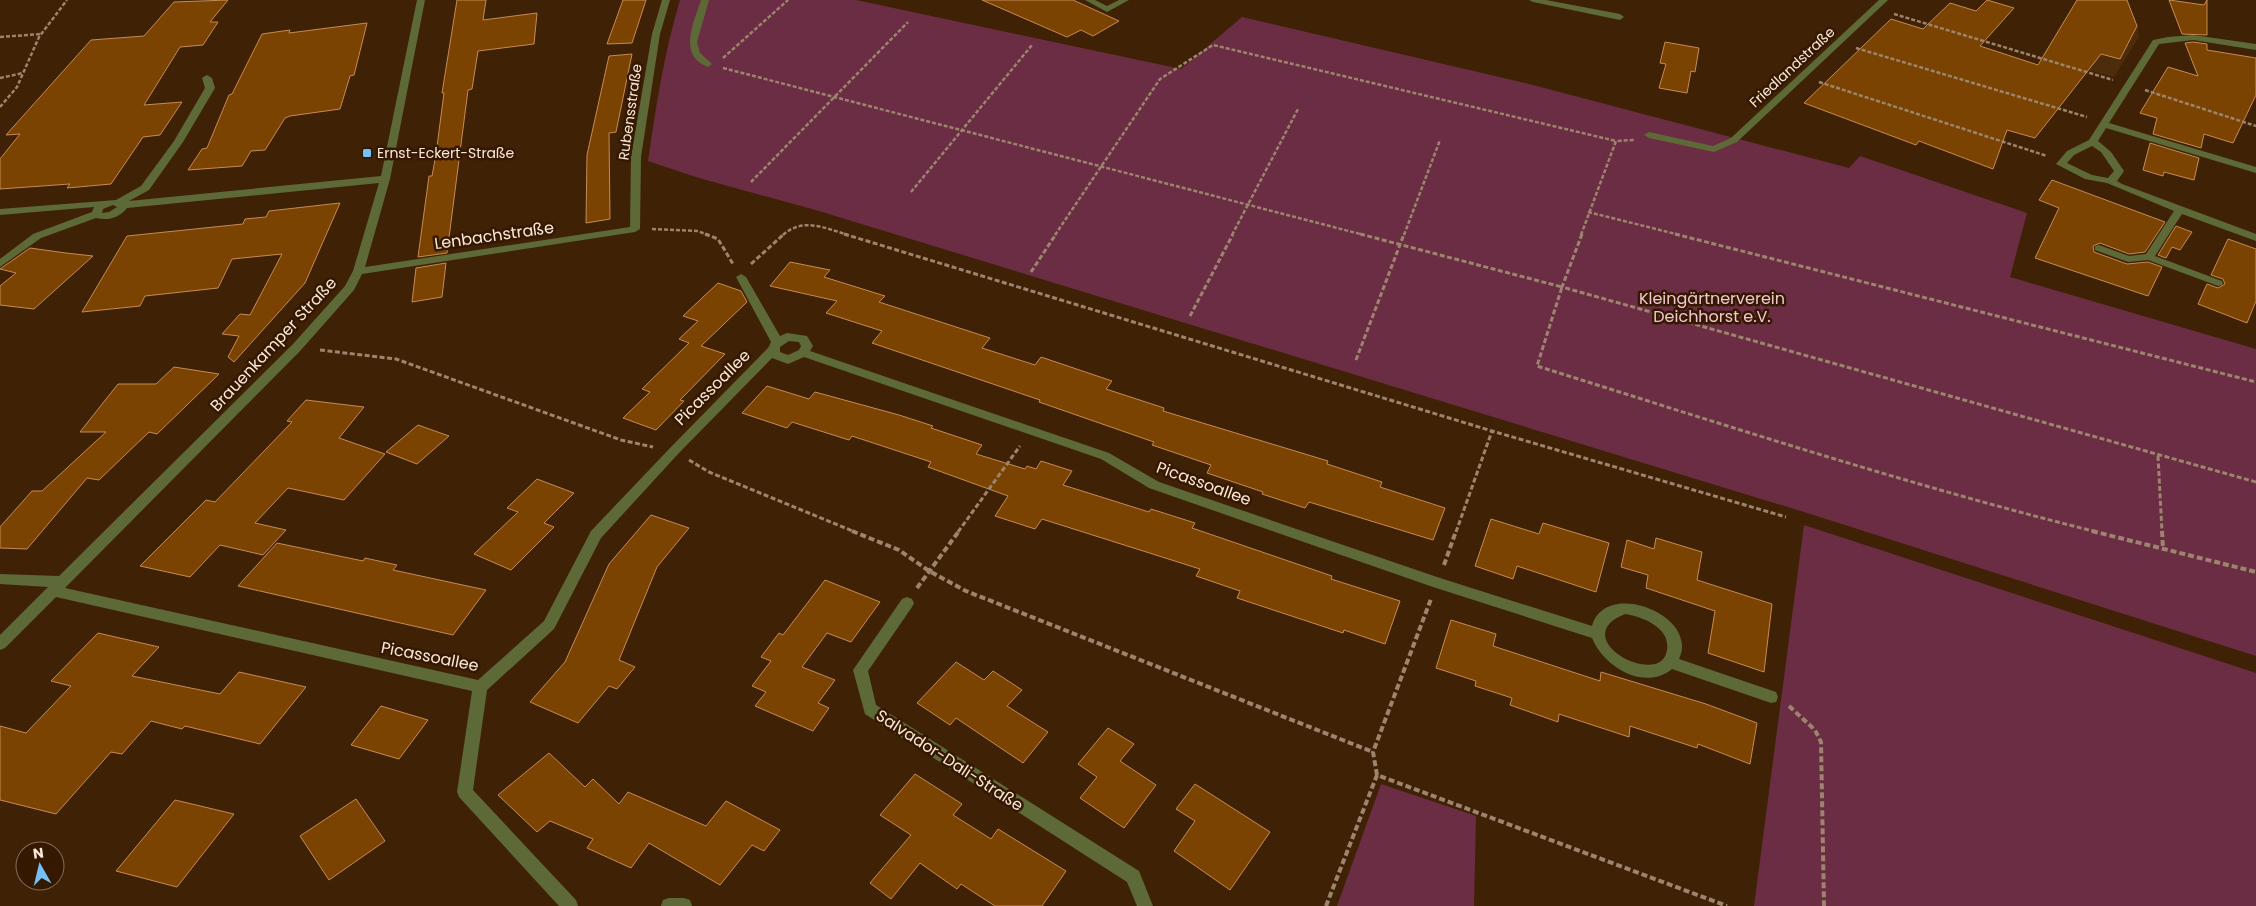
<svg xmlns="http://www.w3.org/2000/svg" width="2256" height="906" font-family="Poppins,sans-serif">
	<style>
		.built { fill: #4d2c0b }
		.green { fill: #6b2d43 }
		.building { fill: #7b4302; stroke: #c68a56 }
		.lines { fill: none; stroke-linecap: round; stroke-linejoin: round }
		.path-far2 { stroke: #9c846e; stroke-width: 2.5; stroke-dasharray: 4 2; stroke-linecap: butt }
		.path-far1 { stroke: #9c846e; stroke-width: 3; stroke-dasharray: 5 2.5; stroke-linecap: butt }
		.path { stroke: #9c846e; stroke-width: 4; stroke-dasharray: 6 3; stroke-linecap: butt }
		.minor { fill: #5d6937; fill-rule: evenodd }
		.poi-dot { fill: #74c0f6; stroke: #341800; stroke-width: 2 }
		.labels { text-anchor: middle; stroke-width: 5; stroke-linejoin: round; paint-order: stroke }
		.far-street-label { font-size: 14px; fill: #fce8d9; stroke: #341800 }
		.far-poi-label { font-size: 14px; fill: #fce8d9; stroke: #341800; text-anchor: start }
		.street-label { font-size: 16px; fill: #fce8d9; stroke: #341800 }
		.park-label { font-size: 16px; fill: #f2c5d1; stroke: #341800 }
	</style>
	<rect width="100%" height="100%" fill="#3f2205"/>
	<path class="built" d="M2086,15L2137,23L2139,37L2114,77L2041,58L2060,27L2067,19Z"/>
	<path class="green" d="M680,0H856L1181,69L1242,17L1529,84L1849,168L1860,156L2027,213L2010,277L2256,349V656L1804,512L819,211L699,178L648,161C656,106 664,53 680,0Z
		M1804,525L2256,673V906H1754Z
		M1381,784L1476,816L1474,906H1337Z"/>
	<path class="building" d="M228,0L210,22H218L203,45L180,47L144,105L182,102L160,135L143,137L111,184L67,188L70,184L0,189V159L20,134L6,135L91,40L144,36L174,2Z
		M457,0H486L483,20L537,13L534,44L478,51L472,89L468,90L447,253L418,257L429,176H432L436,154L444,93H442Z
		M623,0H646L632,43L607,44Z
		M982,0H1073L1119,21L1093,36L1081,30L1067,37Z
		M1987,0L2014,8L1980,46L2038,65L2077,0H2127L2137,26L2120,59L2101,54L2035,138L2007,130L1993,169L1919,141L1916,145L1804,103L1891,19L1923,29L1950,3L1976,11Z
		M2169,0L2204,5L2207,0V35L2182,34Z
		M367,23L354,75L350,76L340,109L290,116L285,118L265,150L251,151L242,166L188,170L202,149L207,148L229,95L232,94L262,34L290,30L289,33Z
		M1665,42L1699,48L1695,72L1691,71L1687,93L1659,88L1666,64L1660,63Z
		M2193,42L2207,44V50L2256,58V95L2233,143L2204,134L2201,148L2153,134L2157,118L2140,113L2168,67L2198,76L2185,43Z
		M632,54L616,132L609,133L610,219L586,223L587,155L609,56Z
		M2150,143L2199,158L2194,180L2164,172L2163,176L2143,170Z
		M2052,180L2165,222L2145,252L2129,254L2100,243L2093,246L2094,252L2127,264L2148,262L2162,267L2148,296L2035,258L2059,208L2039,200Z
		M340,203L305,283L234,362L228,357L239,336L222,334L240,314L250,315L282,254L232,259L218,288L145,296L140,306L82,312L127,236L243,224L245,219L266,217L269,211Z
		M2176,226L2192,232L2180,250L2172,247L2166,258L2158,255Z
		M2228,239L2256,249V301L2247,323L2198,304L2207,284L2218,288L2225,284L2223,279L2211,275Z
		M30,248L66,253L93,256L34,309L0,305V286L16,273L0,269Z
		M790,262L830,270L824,277L885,296L879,302L990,338L982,348L1035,365L1041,357L1112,381L1106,389L1164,408L1163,411L1328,461L1327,464L1382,482L1380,487L1445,508L1433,540L1309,502L1305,508L1262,494L1263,492L1207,473L1211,465L1152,445L1154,442L1039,402L1040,400L872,343L882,331L826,313L837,301L770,286Z
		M446,263L442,297L412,302L416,268Z
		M718,283L741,291L747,302L701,346L725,354L680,400L684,401L656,430L623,418L650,392L642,389L689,343L679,339L698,321L683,316Z
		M174,367L219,374L157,434L149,432L99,480L87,478L27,549L0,548V527L32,491H42L106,432H80L118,384H156Z
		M767,386L809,399L815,392L899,415L933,426L931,428L982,445L976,454L1025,469L1027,466L1036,469L1041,461L1072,471L1063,485L1149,512L1151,509L1195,523L1192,528L1332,576L1331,579L1400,601L1385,644L1344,630L1343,633L1237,598L1240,591L1196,576L1200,569L1042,519L1035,529L995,516L1008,496L928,467L931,462L852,436L849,440L792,422L787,428L742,413Z
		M306,400L364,407L339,438L385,454L344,500L288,488L255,523L286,530L263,555L220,545L190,577L140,566L206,500L215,502L292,422L287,421Z
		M418,425L449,436L417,464L386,452Z
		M537,479L574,493L544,523L554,527L511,570L474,554L518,512L507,508Z
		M651,515L689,528L657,567L619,660L635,667L617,689L609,686L578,723L530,702L565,662L609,564Z
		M1491,519L1539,534L1543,523L1609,543L1596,592L1517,566L1513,579L1475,566Z
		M1656,538L1702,552L1697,580L1772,604L1764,672L1708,653L1715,611L1646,588L1648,575L1621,567L1627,540L1654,549Z
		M277,543L363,561L365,558L397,565L393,570L486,590L453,635L238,586Z
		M825,580L880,602L851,642L827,633L802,667L835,680L818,703L829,708L813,731L755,706L766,692L752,686L771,661L761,657L779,633L783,635Z
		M1451,620L1496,634L1493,646L1600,681L1601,672L1706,704L1757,723L1750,764L1698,744L1697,748L1630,726L1629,737L1559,714L1558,722L1510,705L1512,698L1475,686L1476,681L1436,668Z
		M98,633L159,647L132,676L220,694L239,672L306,687L260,744L185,726L182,729L151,721L122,754L111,752L56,814L0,800V726L26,733L71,686L51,681Z
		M956,662L984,680L993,671L1022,690L1007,706L1048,732L1023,763L956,718L950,725L917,703Z
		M381,706L428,720L399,759L351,745Z
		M1108,728L1134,744L1120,761L1156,785L1124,828L1080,798L1097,777L1078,764Z
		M549,753L585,787L593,779L619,804L628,792L706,826L726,801L780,830L764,851L752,845L720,885L649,843L631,868L587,848L593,839L550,821L537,832L498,795Z
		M915,774L962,804L953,815L991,839L998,829L1066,871L1042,906H995L961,884L957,889L920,863L891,899L870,883L911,835L880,815Z
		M1195,784L1270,832L1230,890L1174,851L1195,821L1176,809Z
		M356,799L385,841L329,880L300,836Z
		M175,800L234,814L177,887L116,871Z"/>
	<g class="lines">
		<path class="path-far2" d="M1894,14L2113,80
			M0,37L41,34
			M1856,48L2087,117
			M723,58L788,0
			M723,68L1364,235
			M0,78L23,73
			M1819,82L2047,156
			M2145,90L2256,126
			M0,107L17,87L39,37L67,0
			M751,182L908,22
			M911,192L1032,45
			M1588,212L1680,235
			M652,229L697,231L709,235
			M783,235C803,217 825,228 848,235
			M1055,235L1160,79L1213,45L1616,141
			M1232,235L1298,109
			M1404,235L1440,140
			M1581,235L1616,141L1634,140"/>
		<path class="path-far1" d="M705,234L718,239L733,264
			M844,234L1492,431L1786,517
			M1360,234L1562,287L1537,366C1722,424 1908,485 2097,532
			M1582,234L1562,287L2256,482
			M1675,234L2256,382
			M751,264L784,234
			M1031,272L1056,234
			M1190,316L1233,234
			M320,350L396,359L621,440L653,447
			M1356,360L1404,234
			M2158,456L2162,532
			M689,460L709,472L855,532
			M958,532L1020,446
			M1456,532L1492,431"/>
		<path class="path" d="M852,531L899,550L929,571L966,591L1373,752
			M2092,531L2256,572
			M2162,531L2163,549
			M1444,565L1456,531
			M917,588L959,531
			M1789,706L1815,730L1821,742L1824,906
			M1377,775L1373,752L1431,599
			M1326,906L1377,775L1727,906"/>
		<path class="minor" d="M417,0H425L390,179L365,267L630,227L631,157L652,34L662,0H670L660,34L641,157L640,229L635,232L362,274L354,290L301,350L65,588L478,680L544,621L591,531L670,448L768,348L771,342L736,277L741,274L746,277L780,336L787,333L807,336L813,346L810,351L1109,453L1159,482L1440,578L1592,626C1605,578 1700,615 1679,659L1776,692L1778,697L1776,702L1771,703L1672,669C1644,692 1603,666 1592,638L1433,587L1149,488L1101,459L804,357L788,364L772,358L678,454L601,538L554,629L487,690L473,790L576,900L578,906H559L459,797L457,792L472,691L56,597L5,648L0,650V635L48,587L0,584V574L59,576L293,344L345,286L353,271L379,183L127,208C119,218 108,221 96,218L41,238L0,267V259L33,234L92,212L94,207L0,215V209L116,200L141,186L174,141L205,88L202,78L207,75L212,78L215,88L183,142L149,190L129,201L381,176ZM113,205L117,207L109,212L102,213L103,209ZM789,341L799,342L801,346L799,350L788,355L780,352V347ZM1625,614C1644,617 1674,629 1666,654C1665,658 1660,663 1655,664C1625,670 1578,632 1625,614Z
			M701,0H709L697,42L700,53L712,64L708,67C677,56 694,22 701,0Z
			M1085,0H1095L1107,6L1119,0H1129L1107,12Z
			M1529,0H1546L1620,14L1624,17L1620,20L1533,2Z
			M1879,0H1888L1737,142L1714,152L1649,138L1644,135L1649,132L1713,146L1731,138Z
			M2193,35L2256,44V50L2193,40L2159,44L2109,123L2256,167V173L2106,128L2098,141L2111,152L2124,171L2117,181L2122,184L2256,234V241L2182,214L2155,256L2222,281L2223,283L2222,285L2218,286L2148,260L2128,262L2095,250V246L2099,245L2129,256L2146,254L2174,211L2107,183L2085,179L2056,164L2067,151L2089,140L2153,40L2168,37ZM2092,146L2101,152L2114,171L2108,178L2092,175L2067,163L2074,155Z
			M907,597L912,599L914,603L912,607L868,671L876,705L1139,871L1153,906H1137L1127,882L865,714L853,670L902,599Z
			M669,898H684L690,900L692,906H661L663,900Z"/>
	</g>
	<rect class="poi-dot" x="362" y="148" width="10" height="10" rx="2.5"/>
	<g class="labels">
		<g class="far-street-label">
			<text transform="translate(1792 67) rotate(-43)" y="5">Friedlandstraße</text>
			<text transform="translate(630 112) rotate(-82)" y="5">Rubensstraße</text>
		</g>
		<g class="far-poi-label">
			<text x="377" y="158">Ernst-Eckert-Straße</text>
		</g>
		<g class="street-label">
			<text transform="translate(494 235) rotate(-8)" y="6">Lenbachstraße</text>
			<text transform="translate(273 344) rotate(-47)" y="6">Brauenkamper Straße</text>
			<text transform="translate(712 387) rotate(-45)" y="6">Picassoallee</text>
			<text transform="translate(1204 483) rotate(20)" y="6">Picassoallee</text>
			<text transform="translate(430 656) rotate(11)" y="6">Picassoallee</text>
			<text transform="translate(950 760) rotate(33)" y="6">Salvador-Dali-Straße</text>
		</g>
		<g class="park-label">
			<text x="1712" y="304">Kleingärtnerverein<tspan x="1712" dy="18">Deichhorst e.V.</tspan></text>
		</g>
	</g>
	<g transform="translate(40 866) rotate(352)"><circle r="24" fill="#341800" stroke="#846b57"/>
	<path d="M0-4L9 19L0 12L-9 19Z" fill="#74c0f6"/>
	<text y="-8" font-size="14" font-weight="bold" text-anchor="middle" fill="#fce8d9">N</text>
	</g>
</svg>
